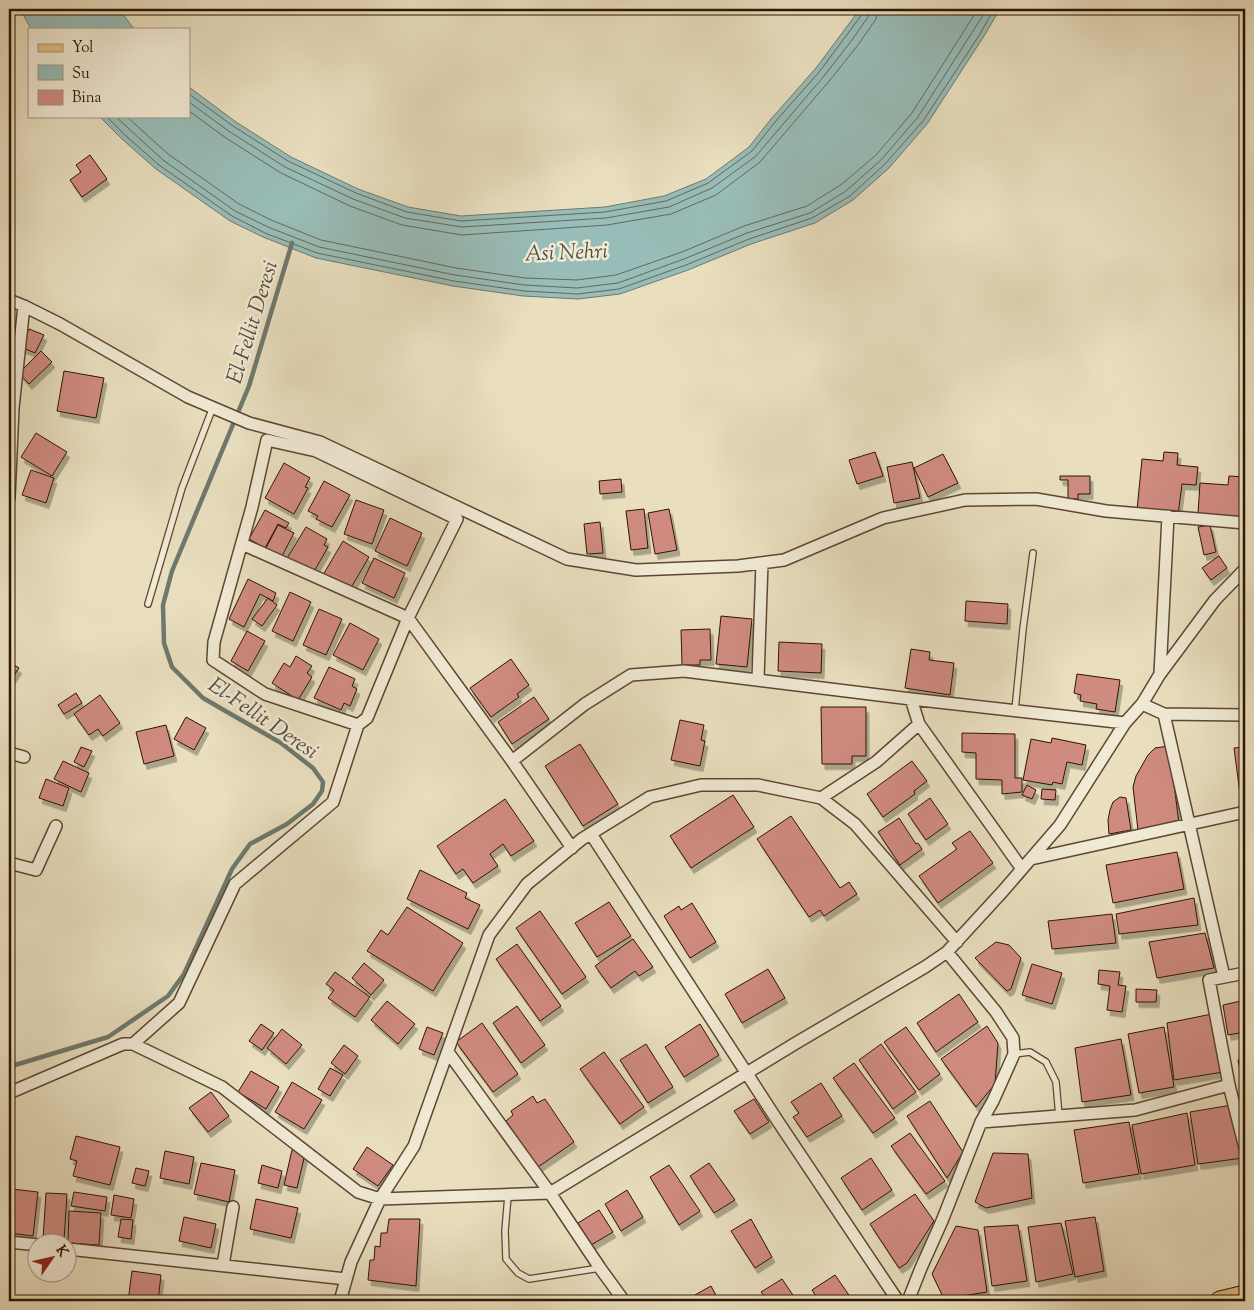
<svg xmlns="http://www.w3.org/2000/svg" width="1254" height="1310" font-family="'Sorts Mill Goudy',serif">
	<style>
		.water { fill: #98bcb7; stroke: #6e796e }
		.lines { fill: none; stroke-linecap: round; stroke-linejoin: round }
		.shore { stroke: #63685c; stroke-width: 1 }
		.stream { stroke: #6e796e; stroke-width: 4.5 }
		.building { fill: #d08b81; stroke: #2e1400; filter: url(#shadow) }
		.lane-casing { stroke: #5d4730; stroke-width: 8 }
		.street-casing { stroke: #5d4730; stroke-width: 14 }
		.primary-casing { stroke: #2e1400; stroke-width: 21 }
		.lane { stroke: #f1ead5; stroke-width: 5.5 }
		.street { stroke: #f1ead5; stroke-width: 11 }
		.primary { stroke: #e4c080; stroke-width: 19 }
		.labels { text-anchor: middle; stroke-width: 5; stroke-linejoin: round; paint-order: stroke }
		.water-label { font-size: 22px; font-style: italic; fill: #534f40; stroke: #f1ead5 }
	</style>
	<defs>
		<filter id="shadow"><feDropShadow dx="3" dy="5.5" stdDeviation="0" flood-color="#0004"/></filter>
	</defs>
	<rect width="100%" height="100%" fill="#e9dfbf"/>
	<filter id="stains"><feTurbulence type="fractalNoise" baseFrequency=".004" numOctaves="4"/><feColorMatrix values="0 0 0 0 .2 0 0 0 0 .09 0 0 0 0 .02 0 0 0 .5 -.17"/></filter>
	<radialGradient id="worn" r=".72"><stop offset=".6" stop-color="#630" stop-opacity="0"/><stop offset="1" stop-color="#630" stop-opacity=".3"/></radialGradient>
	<path class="water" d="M20,9H119L134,29H31Z
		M860,9H1000L984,36L927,124L889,168L853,200L815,223L751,244L688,270L620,294L578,299L523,296L453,286L316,258L263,237L230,221L156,169L123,140L99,116H189V87L236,122L291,157L358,189L408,207L461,216L605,207L664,196L706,179L749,147L771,119L816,68Z"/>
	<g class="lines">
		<path class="shore" d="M189,94L233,126L288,161L356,193L407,212L461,221L605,212L666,201L708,183L752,151L775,122L820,71L863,13L864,9
			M189,102L230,132L285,167L353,199L405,218L462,227L606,218L669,207L712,188L756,156L824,76L852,40L868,17L870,9
			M189,111L226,138L281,173L350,206L402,225L462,235L607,225L671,214L716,195L760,162L830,80L858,45L876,19L878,9
			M106,116L126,136L159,165L232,216L265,233L317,253L454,281L524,291L578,294L619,289L686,265L749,239L812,218L850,196L885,164L923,121L980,34L994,9
			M115,116L163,160L235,211L268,227L319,247L455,275L524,285L577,288L618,283L684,259L747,233L810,213L846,191L881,160L918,117L987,9
			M126,116L168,154L239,204L271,220L321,240L456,268L525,278L577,280L616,275L682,252L744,226L807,206L842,184L876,155L912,113L978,9"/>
		<path class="stream" d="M9,1065H15L108,1037L168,996L184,974L232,869L250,844L287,824L313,804L322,791L323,782L313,768L281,743L203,698L172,667L164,643L163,605L172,571L249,386L292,243"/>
	</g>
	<path class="building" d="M90,155L107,179L82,197L70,180L81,172L76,165Z
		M29,329L44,335L35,353L21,347Z
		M41,351L52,362L29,384L19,373Z
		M64,371L104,378L96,418L57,411Z
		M36,433L67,452L52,476L21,457Z
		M875,452L883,476L857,484L849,460Z
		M1164,452L1178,453L1177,465L1198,467L1196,485L1182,484L1178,515L1137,510L1142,459L1163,461Z
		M943,454L958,483L928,497L914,468Z
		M912,462L920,498L894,503L887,467Z
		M284,463L310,478L305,487L308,488L294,514L265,498Z
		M31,470L54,478L46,503L22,495Z
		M1060,476H1090V494H1078V499H1068V480H1060Z
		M1229,476L1245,477V518L1198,514L1200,483L1228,485Z
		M621,479L622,492L600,494L599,481Z
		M324,481L350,495L332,527L316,519L318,516L308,511Z
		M356,500L384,510L372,544L344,534Z
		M644,509L648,548L631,550L626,511Z
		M669,509L677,550L655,554L648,513Z
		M265,510L289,523L286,528L278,524L265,548L249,539Z
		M390,518L422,533L407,566L375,551Z
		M600,522L603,553L587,554L584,524Z
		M278,525L294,533L281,558L265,550Z
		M1210,525L1216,552L1204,555L1198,527Z
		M306,527L327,539L324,545L328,547L312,575L286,560Z
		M343,541L369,557L349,591L323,575Z
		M1219,556L1227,568L1211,580L1202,568Z
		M374,558L405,573L394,598L362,583Z
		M248,579L276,593L273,601L260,594L244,627L229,619Z
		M290,592L311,602L293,641L272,631Z
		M268,598L277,605L262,626L252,619Z
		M966,601L1008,604L1007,624L965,621Z
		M319,609L342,619L326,655L303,645Z
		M721,616L752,619L747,667L716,664Z
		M350,623L379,639L363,670L333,655Z
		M710,629L711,660H700V665H682L681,630Z
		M247,631L265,641L248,671L231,661Z
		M779,642L822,644L821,673L778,671Z
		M911,649L930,652L929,660L954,663L950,695L905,688Z
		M296,656L312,666L307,673L312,677L298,700L272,683L284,663L290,667Z
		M511,659L529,685L517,694L519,697L491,717L470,688Z
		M9,662L19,668L9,683Z
		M329,667L355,679L352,686L357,689L350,706L344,703L341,710L314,698Z
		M1077,674L1120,680L1115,712L1096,709L1097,704L1080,701L1081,695L1074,693Z
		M76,693L82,703L64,714L58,705Z
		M100,695L120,723L103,736L98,729L89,735L74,714Z
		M534,697L549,719L512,744L498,722Z
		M821,707H866V756H852V764H822Z
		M186,717L206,728L194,750L174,739Z
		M680,720L704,725L701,740L705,741L700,766L671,760Z
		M166,725L174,756L144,764L136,732Z
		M962,733L1015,734V778H1022V792L1002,794V780L976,779V753L962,752Z
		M1052,738L1086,745L1082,765L1067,762L1062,784L1053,782L1052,785L1023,780L1031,739L1051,743Z
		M580,744L618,804L583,826L545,766Z
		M1169,746L1179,823L1138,830L1133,787L1136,776L1148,755L1155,748Z
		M81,747L92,751L84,767L74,762Z
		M1245,747V808L1242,809L1234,748Z
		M63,761L89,773L81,792L54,779Z
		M912,761L927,781L914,791L915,794L883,817L867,794Z
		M46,779L69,788L63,806L39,798Z
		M1027,785L1036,790L1032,799L1022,795Z
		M1042,789L1056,790L1055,800L1041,799Z
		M733,795L754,827L691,868L670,836Z
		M1120,797L1126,798L1131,830L1109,834L1108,820L1110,810L1113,802Z
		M930,798L948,824L926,840L908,814Z
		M505,799L534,841L511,856L503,844L490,854L498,866L473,883L463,869L456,874L437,846Z
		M791,816L840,888L849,882L857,894L824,916L820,910L809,917L757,839Z
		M899,818L916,844L918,843L922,849L900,865L878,832Z
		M970,831L993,863L938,903L919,876L957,849L952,843Z
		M1177,852L1184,889L1113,903L1106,865Z
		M420,870L467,893L465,898L480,905L468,929L407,899Z
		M1194,898L1198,925L1119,934L1116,914Z
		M609,902L631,936L597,957L575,923Z
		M692,903L716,942L690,958L664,916L679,906L681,910Z
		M407,907L463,943L433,991L367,951L381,930L388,935Z
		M540,911L586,977L562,994L516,928Z
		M1112,914L1116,943L1052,949L1048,921Z
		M1205,933L1214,968L1157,978L1149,942Z
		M633,939L653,967L639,976L635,971L611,988L595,966Z
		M996,942L1009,945L1021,958L1011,989L1007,991L975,958Z
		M517,944L561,1006L540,1021L496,959Z
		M364,963L384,980L371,995L352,978Z
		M1032,964L1062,973L1052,1004L1022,995Z
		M768,969L785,998L742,1023L725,994Z
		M1099,970L1120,972L1118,985L1126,986L1122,1012L1107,1010L1110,986L1098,984Z
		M335,972L370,997L355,1017L328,998L334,990L326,984Z
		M1136,989L1157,990L1156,1002H1136Z
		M959,994L978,1022L936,1052L917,1023Z
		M1245,1000V1032L1228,1035L1223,1005Z
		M387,1001L415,1024L398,1044L371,1020Z
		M517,1006L545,1045L521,1063L493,1023Z
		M1212,1014L1223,1072L1174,1080L1167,1023Z
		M482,1023L518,1074L493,1092L456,1042Z
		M261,1024L274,1033L262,1050L249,1041Z
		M700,1024L719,1055L684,1077L665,1047Z
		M987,1026L998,1043L995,1084L976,1107L941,1059Z
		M427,1027L443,1033L434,1055L419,1049Z
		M906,1027L940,1074L919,1090L884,1042Z
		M1164,1027L1174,1087L1139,1093L1128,1034Z
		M282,1029L302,1045L286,1064L267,1048Z
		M1245,1032V1046L1244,1047L1242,1033Z
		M1121,1039L1131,1095L1082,1102L1075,1048Z
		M646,1044L673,1087L648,1103L620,1060Z
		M881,1044L916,1092L893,1109L859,1060Z
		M344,1045L358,1056L345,1074L331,1063Z
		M604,1052L644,1107L620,1124L580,1069Z
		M1245,1059V1098L1238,1060Z
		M854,1063L895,1118L873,1133L833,1078Z
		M330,1068L343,1075L330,1096L318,1089Z
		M251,1071L279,1087L266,1109L238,1092Z
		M292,1082L322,1100L304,1129L275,1112Z
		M821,1083L842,1116L807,1137L793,1117L799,1113L791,1102Z
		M211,1092L229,1116L208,1132L189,1108Z
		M533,1096L537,1103L545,1099L574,1142L538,1167L506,1121L513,1115L511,1111Z
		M754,1099L769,1122L750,1134L734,1111Z
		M930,1101L963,1152L947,1178L907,1116Z
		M1232,1105L1243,1158L1198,1164L1190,1112Z
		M1187,1113L1195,1165L1141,1174L1132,1125Z
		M1129,1122L1139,1174L1083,1183L1074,1130Z
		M910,1133L945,1181L926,1194L891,1146Z
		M76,1136L120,1147L110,1185L73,1176L77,1161L70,1159Z
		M367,1147L393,1165L378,1186L353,1169Z
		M292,1150L305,1154L297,1188L284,1185Z
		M165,1151L194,1157L189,1184L160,1178Z
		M993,1153L1028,1154L1032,1198L986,1208L975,1202Z
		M871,1158L892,1190L862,1210L841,1178Z
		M201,1163L235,1170L229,1202L194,1194Z
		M709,1163L735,1200L714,1213L690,1176Z
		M262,1165L282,1171L278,1188L258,1183Z
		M669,1165L700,1211L679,1225L650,1177Z
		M136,1168L149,1171L145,1186L132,1183Z
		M12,1189L38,1192L33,1236L9,1233Z
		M627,1190L643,1217L621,1231L605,1204Z
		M74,1192L107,1197L105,1211L71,1206Z
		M46,1193L67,1194L64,1240L43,1239Z
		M915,1194L934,1221L907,1263L899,1268L870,1224Z
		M114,1195L134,1199L131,1218L111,1215Z
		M256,1199L298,1208L291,1238L250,1229Z
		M599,1210L613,1232L591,1245L578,1223Z
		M69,1211L101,1213L99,1245L68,1243Z
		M184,1217L216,1224L211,1248L179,1241Z
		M1095,1217L1104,1271L1075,1277L1065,1221Z
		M121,1219L133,1220L131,1239L118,1237Z
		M389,1219H420L416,1286L368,1280L370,1260H374L375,1246L380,1247L381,1233H387Z
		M751,1219L772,1257L755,1268L731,1231Z
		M1061,1223L1073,1274L1036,1282L1028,1227Z
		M1018,1225L1027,1281L992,1286L984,1227Z
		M956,1226L978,1230L987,1292L944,1299L932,1274Z
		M132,1271L161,1275L158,1301H128Z
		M835,1275L853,1301H819L812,1290Z
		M782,1279L797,1301H768L761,1292Z
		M711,1286L719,1301H686V1300Z
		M617,1297V1301H586L585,1298Z"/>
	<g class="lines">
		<g class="lane-casing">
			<path id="lane" d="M148,604L182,488L213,407
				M1015,710L1023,629L1033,553
				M1014,1054L1030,1052L1046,1062L1056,1082L1059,1116
				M508,1196L505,1231L506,1259L518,1273L529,1279L600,1268"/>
		</g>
		<g class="street-casing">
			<path id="street" d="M9,300L24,306L60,324L188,397L249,423L320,442L567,559L636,570L738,566L784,560L883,518L965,500L1036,499L1106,511L1245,523
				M267,440L316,451L457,519L408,618L367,718L358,725L265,694L213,660L214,642L252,507Z
				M9,498L13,408L24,306
				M242,544L408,618L512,761L572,848
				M1160,674L1168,516
				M758,679L762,563
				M1142,704L1164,714L1245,715
				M1164,714L1224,977
				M919,724L1022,869
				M9,753L24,757
				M512,761L585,704L631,675L684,671L911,699L1125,723
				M821,798L876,762L919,724L911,699
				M591,834L779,1123L898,1301
				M1031,859L1245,812
				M9,863L36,870L56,826
				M1245,973L1209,980L1229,1085L1245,1148
				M133,1044L179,1003L235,884L333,802L358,725
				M448,1052L550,1193L600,1268L624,1301
				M9,1093L123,1044H133L222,1087L358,1192L380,1199L550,1193L796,1043L925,967L947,952L1003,891L1060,825L1125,723L1142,704L1160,674L1215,600L1245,569
				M981,1122L1135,1110L1229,1085
				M9,1242L38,1245
				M68,1249L346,1279
				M223,1265L233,1207
				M340,1301L351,1262L380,1199L414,1146L489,935L527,884L582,839L650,797L701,785H758L821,798L855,824L957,942
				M908,1301L921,1268L942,1221L981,1122L993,1101L1014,1054L1013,1038L996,1012L947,952"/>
		</g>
		<g class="primary-casing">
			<path id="primary" d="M1220,1301L1245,1295"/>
		</g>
		<use href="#lane" class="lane"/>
		<use href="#street" class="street"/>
		<use href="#primary" class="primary"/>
	</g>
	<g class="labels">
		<g class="water-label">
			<text transform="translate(566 251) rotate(-2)" y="8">Asi Nehri</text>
			<text transform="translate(251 322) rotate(-73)" y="8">El-Fellit Deresi</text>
			<text transform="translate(264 717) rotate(34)" y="8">El-Fellit Deresi</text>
		</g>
	</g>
	<rect width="1254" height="1310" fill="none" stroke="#e9dfbf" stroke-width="30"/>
	<rect x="10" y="10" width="1234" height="1290" fill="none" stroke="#2e1400" stroke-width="2.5"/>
	<rect x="15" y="15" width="1224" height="1280" fill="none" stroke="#2e1400"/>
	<rect x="28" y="28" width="162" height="90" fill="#f1ead5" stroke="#a39480"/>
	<rect x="38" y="44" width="25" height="8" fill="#e4c080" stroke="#a39480"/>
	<text x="72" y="52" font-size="15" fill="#2e1400">Yol</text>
	<rect x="38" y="65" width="25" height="15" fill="#98bcb7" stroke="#a39480"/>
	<text x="72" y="78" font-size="15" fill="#2e1400">Su</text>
	<rect x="38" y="90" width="25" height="15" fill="#d08b81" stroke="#a39480"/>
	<text x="72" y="102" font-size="15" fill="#2e1400">Bina</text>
	<g transform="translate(52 1258) rotate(56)"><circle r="24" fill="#f1ead5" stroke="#a39480"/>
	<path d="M0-4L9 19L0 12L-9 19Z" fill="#8f2418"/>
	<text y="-8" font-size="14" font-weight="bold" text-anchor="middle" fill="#2e1400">K</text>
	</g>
	<rect width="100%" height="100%" filter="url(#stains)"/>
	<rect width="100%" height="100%" fill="url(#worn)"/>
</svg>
